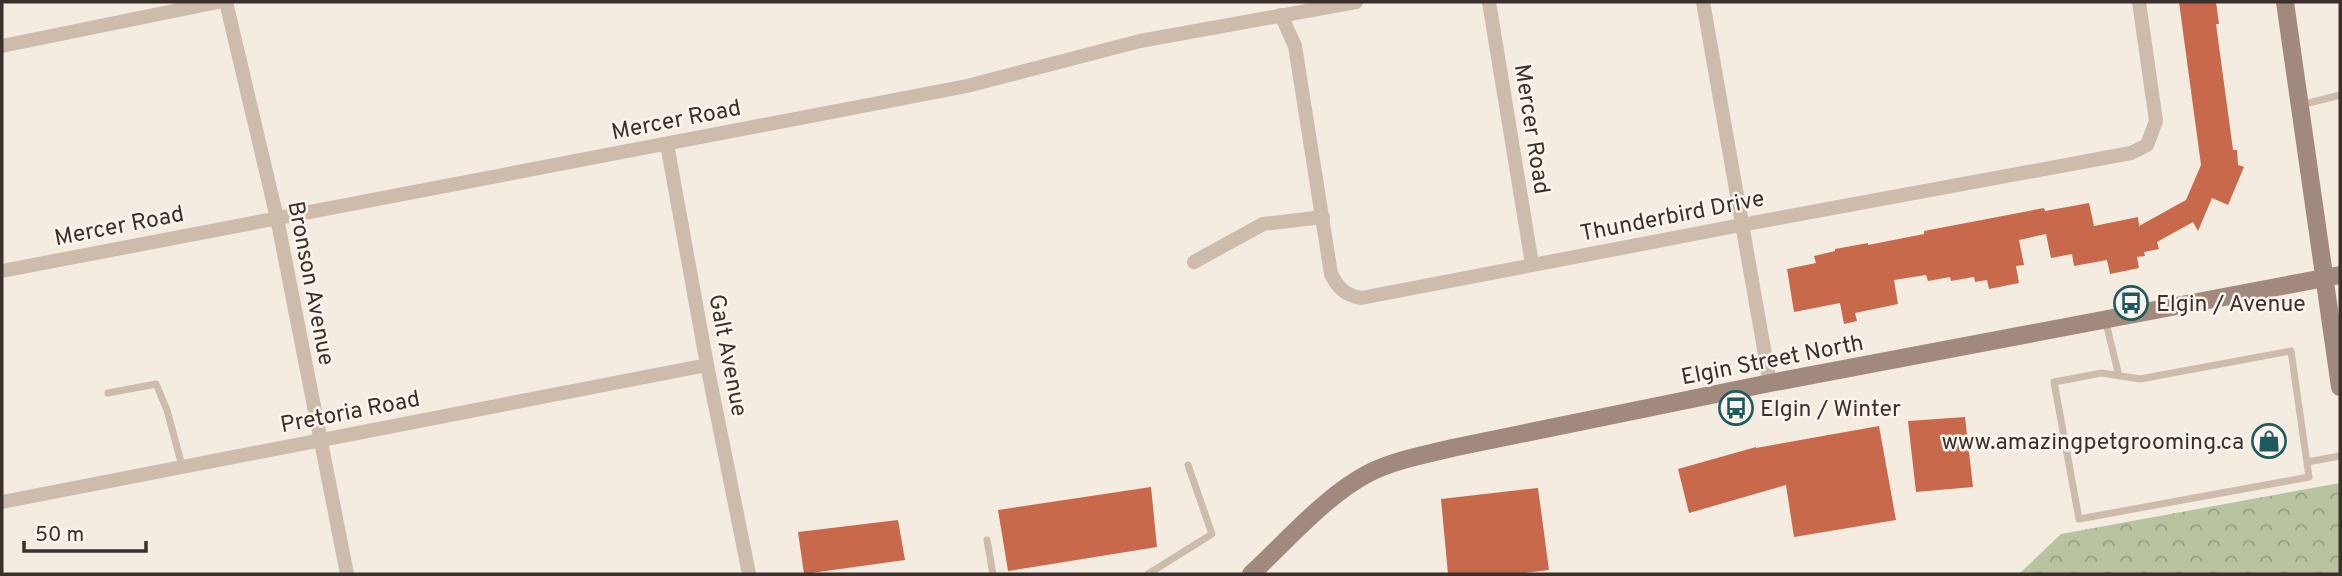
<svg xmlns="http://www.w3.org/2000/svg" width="2342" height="576" font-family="Overpass,sans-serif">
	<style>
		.forest { fill: url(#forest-crowns) }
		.building { fill: #c8694b }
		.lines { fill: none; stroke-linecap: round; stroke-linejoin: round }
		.lane { stroke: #cdbbac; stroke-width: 7 }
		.street { stroke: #cdbbac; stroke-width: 14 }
		.secondary { stroke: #a18a7d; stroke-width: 18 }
		.labels { text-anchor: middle; stroke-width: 5; stroke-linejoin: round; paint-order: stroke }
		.street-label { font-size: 23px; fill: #3b302b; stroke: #fbf5ee }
		.poi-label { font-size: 23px; fill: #3b302b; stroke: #fbf5ee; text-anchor: start }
	</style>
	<defs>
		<pattern id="forest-crowns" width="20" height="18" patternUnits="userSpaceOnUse" patternTransform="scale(1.75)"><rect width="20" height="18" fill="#b8c4a0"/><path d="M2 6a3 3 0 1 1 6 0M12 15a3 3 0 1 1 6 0" fill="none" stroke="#97a083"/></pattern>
	</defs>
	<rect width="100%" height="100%" fill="#f4ebe1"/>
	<path class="forest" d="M2340,483V574H2019L2061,534Z"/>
	<path class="building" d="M2179,2H2216L2219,24H2216L2233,150H2237L2238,165L2244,167L2228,205L2212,198L2198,231L2193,222L2157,242L2159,249L2144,252L2145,256L2137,257L2139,268L2110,274L2107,260L2074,266L2072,254L2051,258L2046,234L2019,240L2024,265L2016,266L2019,283L1989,289L1987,280L1975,282L1974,277L1951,281L1950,277L1928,281L1926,275L1894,280L1898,304L1855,313L1857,321L1844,324L1840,303L1794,312L1787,269L1816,263L1814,256L1835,251V249L1868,243V245L1924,234V231L2044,208L2045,211L2089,203L2094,226L2138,217L2139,226L2186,200L2201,165Z
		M1965,417L1973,487L1916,492L1908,421Z
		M1879,426L1896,520L1794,537L1786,485L1689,513L1678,469L1756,447V448Z
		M1151,487L1157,547L1008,571L998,510Z
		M1538,488L1549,570L1516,574H1448L1441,499Z
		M898,520L905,560L804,574L798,532Z"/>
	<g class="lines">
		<path class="lane" d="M2301,105L2340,95
			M2105,319L2119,376
			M2291,351L2309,477L2079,519L2054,382L2102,373L2140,379Z
			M108,393L156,384L167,410L182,466
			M2307,462L2340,456
			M987,540L993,574
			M1148,574L1212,534L1188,465"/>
		<path class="street" d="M226,2L277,218L347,574
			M1489,2L1532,264
			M1703,2L1770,383
			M1281,15L1295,46L1331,274C1338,288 1345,295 1361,298L1741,225L2131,153L2147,145L2156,121L2139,2
			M2,46L218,2
			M667,144L707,365L749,574
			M1194,262L1263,224L1323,217
			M2,271L967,86L1140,41L1356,2
			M2,502L707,365"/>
		<path class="secondary" d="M2285,2L2340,387
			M1251,574C1287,541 1326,495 1369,473C1394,460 1425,455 1452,448L1770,383L2340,275"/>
	</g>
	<defs>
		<g id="bus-ring" transform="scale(1.75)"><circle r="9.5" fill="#fbf5ee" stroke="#1f5a5e" stroke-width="1.5"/><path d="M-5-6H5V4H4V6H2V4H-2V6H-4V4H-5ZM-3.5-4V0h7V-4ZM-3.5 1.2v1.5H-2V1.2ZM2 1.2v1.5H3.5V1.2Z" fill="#1f5a5e"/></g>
		<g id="shop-ring" transform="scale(1.75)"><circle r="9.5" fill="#fbf5ee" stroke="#1f5a5e" stroke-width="1.5"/><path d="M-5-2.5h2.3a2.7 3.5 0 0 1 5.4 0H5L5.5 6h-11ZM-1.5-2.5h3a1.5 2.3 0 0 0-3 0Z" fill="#1f5a5e"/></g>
	</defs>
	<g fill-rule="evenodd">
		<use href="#bus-ring" x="2131" y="303"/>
		<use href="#bus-ring" x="1736" y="408"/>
		<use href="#shop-ring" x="2269" y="441"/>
	</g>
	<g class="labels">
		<g class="street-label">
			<text transform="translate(676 119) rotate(-11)" y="8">Mercer Road</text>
			<text transform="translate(1533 129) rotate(81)" y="8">Mercer Road</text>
			<text transform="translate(1672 215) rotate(-11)" y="8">Thunderbird Drive</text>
			<text transform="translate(119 225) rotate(-11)" y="8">Mercer Road</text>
			<text transform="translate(312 283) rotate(79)" y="8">Bronson Avenue</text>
			<text transform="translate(729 355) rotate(79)" y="8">Galt Avenue</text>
			<text transform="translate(1772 359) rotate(-11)" y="8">Elgin Street North</text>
			<text transform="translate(350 411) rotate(-11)" y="8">Pretoria Road</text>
		</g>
		<g class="poi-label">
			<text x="2156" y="311">Elgin / Avenue</text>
			<text x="1760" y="416">Elgin / Winter</text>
			<text x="2244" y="449" text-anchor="end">www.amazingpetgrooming.ca</text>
		</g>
	</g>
	<rect width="2342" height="576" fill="none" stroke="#3b302b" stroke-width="7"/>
	<path d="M24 541v10h122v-10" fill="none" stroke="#3b302b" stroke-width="3.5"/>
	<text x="35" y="541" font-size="21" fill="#3b302b" stroke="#fbf5ee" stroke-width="5" paint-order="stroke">50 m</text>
</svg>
